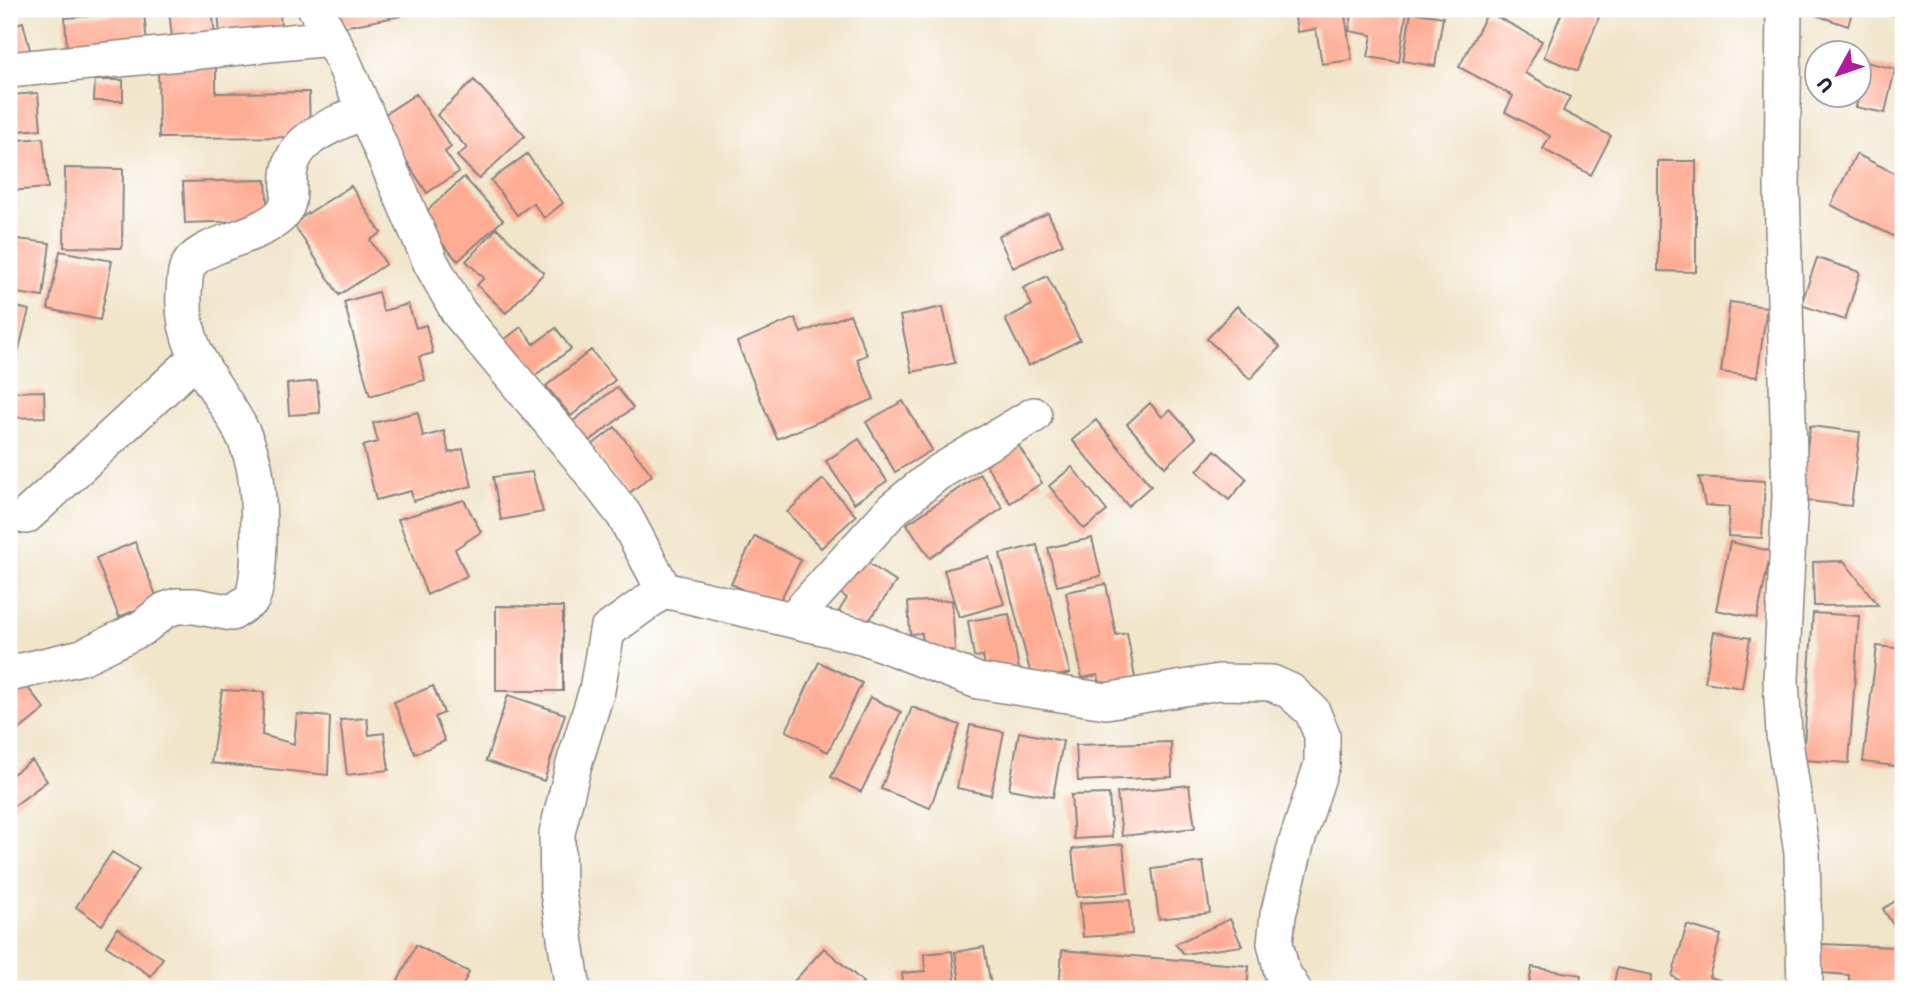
<svg xmlns="http://www.w3.org/2000/svg" width="1912" height="998" font-family="'Shantell Sans',sans-serif">
	<style>
		.building { fill: #fead94 }
		.lines { fill: none; stroke-linecap: round; stroke-linejoin: round }
		.minor-casing { stroke: #8a8482; stroke-width: 38 }
		.minor { stroke: #fff; stroke-width: 35 }
	</style>
	<rect width="100%" height="100%" fill="#fff"/>
	<filter id="ink" filterUnits="userSpaceOnUse"><feTurbulence type="fractalNoise" baseFrequency=".0143" numOctaves="2"/><feDisplacementMap in="SourceGraphic" scale="14" xChannelSelector="R" yChannelSelector="G"/><feConvolveMatrix kernelMatrix="1 2 1 2 8 2 1 2 1" color-interpolation-filters="sRGB"/></filter>
	<filter id="wash" filterUnits="userSpaceOnUse"><feTurbulence type="fractalNoise" baseFrequency=".00686" numOctaves="4" result="noise"/><feDisplacementMap in="SourceGraphic" scale="28" xChannelSelector="R" yChannelSelector="G"/><feGaussianBlur stdDeviation="1.57" result="paint"/><feColorMatrix in="noise" values="0 0 0 0 0 0 0 0 0 0 0 0 0 0 0 0 0 1.4 0 .05"/><feComposite in="paint" operator="in"/></filter>
	<g filter="url(#wash)">
		<rect width="100%" height="100%" fill="#f1e5ca"/>
		<g id="blocks">
			<path class="building" d="M169,9H212L215,35L172,39Z
				M218,9H280L281,34L220,38Z
				M334,9H399L401,16L337,28Z
				M1294,9H1344L1352,60L1322,64L1316,29L1297,32Z
				M1353,9H1407L1399,62L1368,57L1372,35L1349,31Z
				M1563,9H1602L1578,71L1544,57Z
				M1798,9H1853L1848,26Z
				M1873,9H1903V19Z
				M144,12L147,45L67,50L65,18Z
				M1411,12L1443,17L1435,66L1403,61Z
				M1488,12L1542,41L1525,73L1570,97L1563,111L1611,136L1591,175L1543,149L1550,136L1505,112L1513,96L1459,67Z
				M23,22L30,50L9,55V26Z
				M158,58H216V93L309,92L310,137L159,138Z
				M1866,62L1895,69L1885,113L1856,107Z
				M95,80H123V101H94Z
				M474,80L525,136L479,179L457,156L467,148L437,115Z
				M38,93L41,129L9,132V95Z
				M416,94L451,147L445,152L459,172L427,193L379,118Z
				M43,138L48,188L9,191V141Z
				M527,154L563,203L544,218L533,203L517,215L491,180Z
				M1856,154L1903,177V241L1831,205Z
				M1658,161H1696V272L1658,271Z
				M65,168L123,169L122,248L64,247Z
				M464,177L503,220L458,261L419,218Z
				M266,180L268,220L185,223L183,182Z
				M351,186L381,233L370,240L386,264L339,295L293,223Z
				M1048,213L1063,244L1013,268L998,236Z
				M497,228L544,273L506,313L477,285L484,278L466,261Z
				M9,238L50,243L43,297L9,292Z
				M60,251L112,261L100,320L48,309Z
				M1817,258L1860,272L1845,320L1801,305Z
				M1047,276L1080,340L1028,366L1005,319L1032,305L1023,288Z
				M378,292L383,311L408,304L416,328L426,325L433,353L419,357L425,380L370,396L344,302Z
				M1730,302L1767,307L1757,377L1721,372Z
				M9,305L29,310L15,364L9,363Z
				M1237,306L1280,347L1250,379L1207,339Z
				M943,307L955,363L912,372L900,316Z
				M850,314L867,355L857,359L874,399L777,439L737,342L795,318L801,333Z
				M521,327L534,344L556,328L571,349L524,383L497,345Z
				M591,350L615,380L571,416L546,386Z
				M317,381L320,413L289,415L287,384Z
				M617,387L633,408L583,446L568,425Z
				M44,391L45,417L9,418V392Z
				M903,401L932,450L895,472L866,422Z
				M1150,403L1162,417L1170,410L1196,438L1165,467L1127,424Z
				M418,412L423,437L444,431L449,453L463,449L472,486L413,501L411,491L376,500L363,446L378,442L373,423Z
				M1096,420L1151,486L1128,506L1072,440Z
				M1810,426L1860,432L1851,506L1800,500Z
				M615,427L652,475L628,494L591,446Z
				M859,439L887,481L854,503L826,461Z
				M1017,443L1042,483L1010,503L985,463Z
				M1215,450L1247,479L1229,500L1197,471Z
				M1072,467L1107,511L1084,529L1049,486Z
				M532,472L543,512L501,520L493,477Z
				M980,474L1003,508L930,558L907,524Z
				M1699,477L1765,481L1762,538L1728,536L1729,507L1705,505Z
				M823,479L856,516L821,548L787,512Z
				M464,500L481,532L455,549L467,576L427,595L398,519Z
				M755,536L801,560L776,608L731,583Z
				M1092,538L1101,576L1057,586L1048,548Z
				M135,542L158,601L119,617L96,558Z
				M1730,542L1771,551L1757,618L1716,610Z
				M1037,545L1070,673L1033,683L1000,554Z
				M857,555L896,582L863,629L839,611L847,598L833,588Z
				M989,557L1004,604L959,617L944,570Z
				M1844,561L1878,605L1814,606L1813,562Z
				M1106,584L1116,635L1127,633L1136,684L1101,690L1098,675L1082,678L1066,592Z
				M952,600L955,650L923,652L922,633L910,634L908,602Z
				M496,606L563,607V691H496Z
				M1813,613L1859,616L1849,763L1803,760Z
				M1009,614L1019,669L987,675L983,656L974,657L968,621Z
				M1714,632L1750,638L1742,688L1705,682Z
				M1877,646L1903,649V767L1863,762Z
				M819,662L862,683L828,752L786,731Z
				M24,683L45,709L9,738V695Z
				M433,686L444,713L435,717L445,741L415,754L394,702Z
				M222,690L264,692L262,735L294,744L297,714L330,717L328,775L211,763Z
				M508,695L565,714L544,781L486,761Z
				M870,697L901,712L861,792L831,777Z
				M912,707L960,725L930,808L881,789Z
				M367,718L369,735L384,733L389,770L347,775L340,720Z
				M970,725L1004,732L991,795L957,788Z
				M1019,732L1063,741L1053,797L1009,789Z
				M1171,742L1172,777L1078,781L1076,745Z
				M32,760L47,781L10,809L9,777Z
				M1189,785L1195,828L1122,836L1117,793Z
				M1109,794L1112,837L1074,839L1071,795Z
				M1123,844L1128,893L1077,897L1072,849Z
				M112,852L139,869L102,925L76,907Z
				M1203,862L1210,913L1159,919L1152,869Z
				M1903,896V940L1883,909Z
				M1130,900L1132,934L1083,937L1080,903Z
				M1230,919L1242,946L1184,954L1175,944Z
				M1687,925L1721,935L1709,977L1723,981L1721,989H1678L1680,981L1672,976Z
				M117,928L163,958L151,976L106,946Z
				M1822,944L1896,947L1895,968L1903,969V989H1849V975L1821,973Z
				M416,945L469,972L461,989H394Z
				M984,947L991,985L961,989L955,952Z
				M824,948L863,982L856,989H787Z
				M1062,950L1249,966L1247,989H1059Z
				M952,951L956,989H904L902,973L925,971L924,954Z
				M1532,967L1581,975L1579,989H1528Z
				M1617,968L1652,975L1649,989H1613Z"/>
		</g>
	</g>
	<g filter="url(#ink)">
		<use href="#blocks" fill-opacity="0" stroke="#8a8482" stroke-width="2"/>
		<g class="lines">
			<g class="minor-casing">
				<path id="minor" d="M316,9L342,59L431,263L459,313L577,454L624,515L664,590L865,637L978,681L1106,701L1219,682L1272,683L1290,691L1312,711L1322,735V764L1297,841L1278,915L1275,943L1282,972L1293,989
					M1784,9L1782,187L1790,496L1781,680L1784,735L1802,853L1805,989
					M9,70L331,38
					M26,516L196,359
					M794,618L892,510L936,474L1034,415
					M9,674L82,657L142,628L165,610L177,606H195L232,613L252,599C262,574 260,489 253,462C237,397 180,368 184,293C185,283 184,270 191,262C206,243 258,237 280,216C292,205 288,191 289,176C291,137 334,125 365,111
					M573,989L558,892L557,833L574,764L597,690L607,631L664,590"/>
			</g>
			<use href="#minor" class="minor"/>
		</g>
	</g>
	<rect width="1912" height="998" fill="none" stroke="#fff" stroke-width="35"/>
	<g transform="translate(1838 74) rotate(230)"><circle r="33" fill="#ffffff" stroke="#a7a7b1" stroke-width="2"/>
	<path d="M0-5L12 26L0 18L-12 26Z" fill="#b5179e"/>
	<text y="-10" font-size="19" font-weight="bold" text-anchor="middle" fill="#22223b">U</text>
	</g>
</svg>
